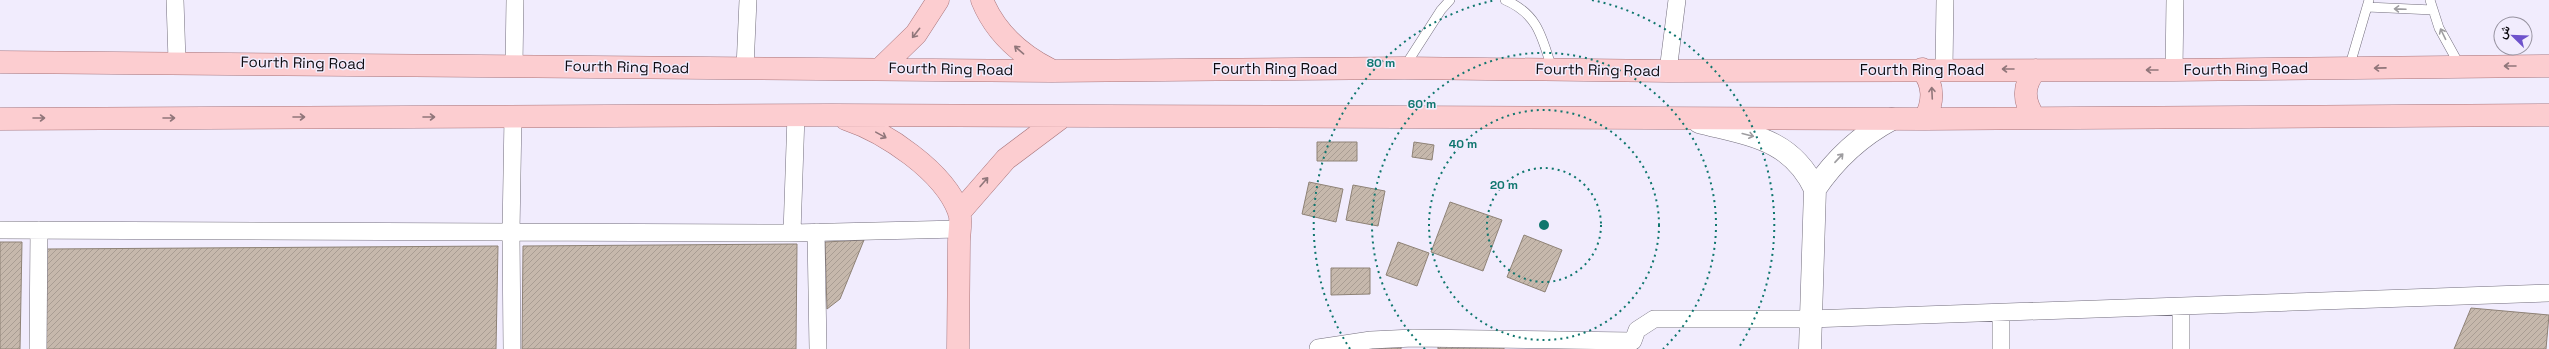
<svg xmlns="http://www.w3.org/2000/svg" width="2549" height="349" font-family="'Space Grotesk',Vazirmatn,sans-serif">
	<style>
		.building { fill: url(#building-hatch); stroke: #8e8276 }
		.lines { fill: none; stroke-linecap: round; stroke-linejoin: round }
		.lane-casing { stroke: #736e7d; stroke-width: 10 }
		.street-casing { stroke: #736e7d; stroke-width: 18 }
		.secondary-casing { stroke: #736e7d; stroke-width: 23 }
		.primary-casing { stroke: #a77379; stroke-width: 23 }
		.lane { stroke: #fff; stroke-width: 9 }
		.street { stroke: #fff; stroke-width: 17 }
		.secondary { stroke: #fff; stroke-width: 22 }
		.primary { stroke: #fccdd0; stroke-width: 22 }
		.oneway { stroke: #9e9da0 }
		.oneway2 { stroke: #90767a }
		.ring { fill: none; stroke: #0f766e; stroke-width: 2; stroke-dasharray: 2 4 }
		.labels { text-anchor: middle; stroke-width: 3; stroke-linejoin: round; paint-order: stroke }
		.street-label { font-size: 15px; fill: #0d0b11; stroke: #f1ecfd }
		.centre { fill: #0f766e; stroke: #f1ecfd; stroke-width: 2 }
		.ring-label { font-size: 12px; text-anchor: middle; font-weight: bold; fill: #0f766e; stroke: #f1ecfd; stroke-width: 3; stroke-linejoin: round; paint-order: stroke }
	</style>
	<defs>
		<pattern id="building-hatch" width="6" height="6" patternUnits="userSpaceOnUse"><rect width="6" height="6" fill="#c6b8ac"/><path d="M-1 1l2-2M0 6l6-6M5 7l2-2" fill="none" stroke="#a99d93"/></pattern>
	</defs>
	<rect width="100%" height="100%" fill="#f1ecfd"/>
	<path class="building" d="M1317,142H1357V161H1317Z
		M1414,142L1434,145L1432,160L1412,157Z
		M1309,182L1343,189L1336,222L1302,214Z
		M1353,185L1385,191L1378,226L1346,220Z
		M1450,202L1502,220L1483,271L1431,252Z
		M1524,235L1562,250L1545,292L1507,277Z
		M864,240L840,299L827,309L825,242Z
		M0,242H22L20,349H0Z
		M1398,242L1429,253L1417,286L1386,275Z
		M797,244L796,349H522L523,246Z
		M498,246L496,349H44L47,249Z
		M1331,268H1370V294L1331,295Z
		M2471,308L2549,315L2546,349H2454Z
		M1438,344L1504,346V349H1438Z
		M1401,346V349H1370V347Z"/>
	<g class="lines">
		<g class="lane-casing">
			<path id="lane" d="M1505,0C1538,14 1542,37 1552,69
				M2430,0L2439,28L2460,66
				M2367,7L2433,10
				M1405,66L1441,10L1450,0
				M2349,68L2369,0"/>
		</g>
		<g class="street-casing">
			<path id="street" d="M175,0L177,61
				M514,65L515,0
				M745,68L748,0
				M1944,69L1945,0
				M2174,70L2175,0
				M1668,71L1677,0
				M0,230L792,233L959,229
				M816,232L818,349
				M792,233L796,115
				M2181,307V349
				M2001,313V349
				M1318,348L1371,340L1413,338L1633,341L1637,330L1654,319H1810L2549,293
				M38,349L39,230
				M512,349L511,232L513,116"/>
		</g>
		<g class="secondary-casing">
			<path id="secondary" d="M1699,122C1749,135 1791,138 1815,189L1810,349
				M1815,189C1836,158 1860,136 1892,119"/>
		</g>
		<g class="primary-casing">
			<path id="primary" d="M982,0C995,32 1021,55 1051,70
				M0,62L1052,71L1404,68L1668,71L2174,70L2549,66
				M880,69L916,34L938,0
				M1922,69C1934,85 1934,101 1925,119
				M2035,118C2023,102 2022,85 2036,70
				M0,119L832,115L1925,119L2549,115
				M846,119C885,132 944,171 959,212C962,220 959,234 959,242C959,278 958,313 958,349
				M959,213L1006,159L1062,117"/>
		</g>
		<use href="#lane" class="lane"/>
		<use href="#street" class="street"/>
		<use href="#secondary" class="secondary"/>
		<use href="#primary" class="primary"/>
	</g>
	<defs><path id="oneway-shaft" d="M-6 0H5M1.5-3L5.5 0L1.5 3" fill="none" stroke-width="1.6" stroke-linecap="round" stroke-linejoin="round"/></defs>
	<g class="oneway">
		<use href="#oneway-shaft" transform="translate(2400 9) rotate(-178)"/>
		<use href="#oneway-shaft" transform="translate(2443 34) rotate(-116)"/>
		<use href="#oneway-shaft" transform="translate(1748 135) rotate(14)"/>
		<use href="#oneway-shaft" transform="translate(1839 158) rotate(-47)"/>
	</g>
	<g class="oneway2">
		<use href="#oneway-shaft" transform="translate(916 33) rotate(128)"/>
		<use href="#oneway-shaft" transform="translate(1019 50) rotate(-139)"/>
		<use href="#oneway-shaft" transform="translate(2510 66) rotate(180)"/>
		<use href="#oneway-shaft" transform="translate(2380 68) rotate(179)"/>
		<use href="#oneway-shaft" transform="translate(2008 69) rotate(-180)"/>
		<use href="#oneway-shaft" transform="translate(2152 70) rotate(-180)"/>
		<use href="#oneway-shaft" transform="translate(1932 93) rotate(-93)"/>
		<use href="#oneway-shaft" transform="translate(299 117)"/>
		<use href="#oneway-shaft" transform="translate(429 117)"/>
		<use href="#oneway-shaft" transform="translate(39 118)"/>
		<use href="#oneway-shaft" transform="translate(169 118)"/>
		<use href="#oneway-shaft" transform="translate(881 135) rotate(29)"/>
		<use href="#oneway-shaft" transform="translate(984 182) rotate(-49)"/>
	</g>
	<g class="ring">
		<circle cx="1544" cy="225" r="57"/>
		<circle cx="1544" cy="225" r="115"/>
		<path d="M1425 349A172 172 0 1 1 1663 349"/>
		<path d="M1350 349A230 230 0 0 1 1496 0M1592 0A230 230 0 0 1 1738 349"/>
	</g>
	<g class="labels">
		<g class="street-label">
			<text transform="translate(303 63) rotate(1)" y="5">Fourth Ring Road</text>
			<text transform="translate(627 67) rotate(1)" y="5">Fourth Ring Road</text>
			<text transform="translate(951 69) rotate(1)" y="5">Fourth Ring Road</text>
			<text x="1275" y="74">Fourth Ring Road</text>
			<text transform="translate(2246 69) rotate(-1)" y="5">Fourth Ring Road</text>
			<text transform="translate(1598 70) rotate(1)" y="5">Fourth Ring Road</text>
			<text x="1922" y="75">Fourth Ring Road</text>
		</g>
	</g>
	<circle cx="1544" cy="225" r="6" class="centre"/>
	<g class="ring-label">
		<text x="1381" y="67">80 m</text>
		<text x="1422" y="108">60 m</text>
		<text x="1463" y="148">40 m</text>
		<text x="1504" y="189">20 m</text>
	</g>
	<g transform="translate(2513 36) rotate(293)"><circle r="19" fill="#f1ecfd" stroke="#96929f"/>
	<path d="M0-3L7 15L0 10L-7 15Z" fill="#6e52cc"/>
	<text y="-6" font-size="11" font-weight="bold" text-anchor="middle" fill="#0d0b11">ش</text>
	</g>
</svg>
